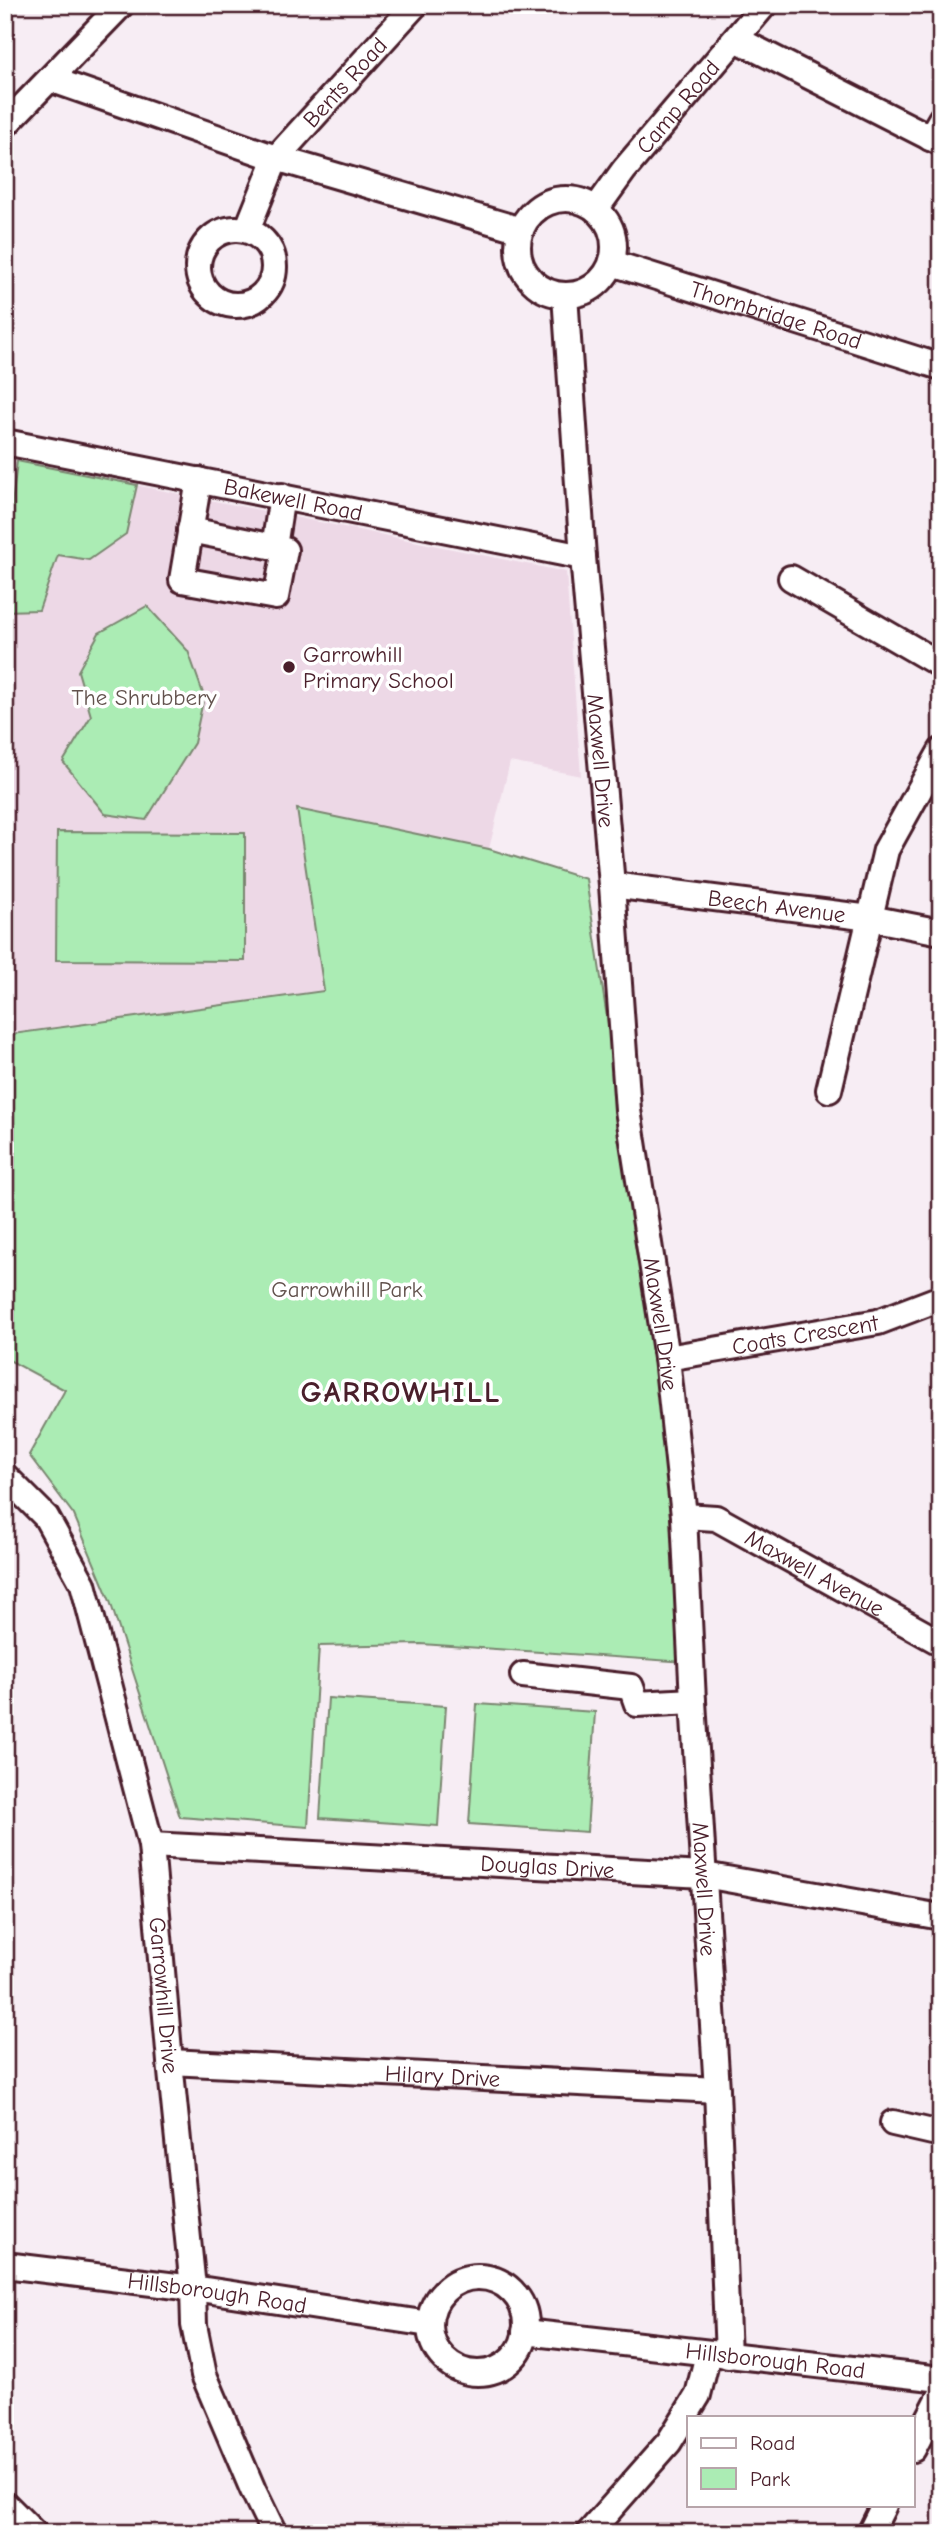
<svg xmlns="http://www.w3.org/2000/svg" width="946" height="2538" font-family="'Comic Neue',sans-serif">
	<style>
		.built { fill: #edd8e6 }
		.green { fill: #abecb4; stroke: #7a8670; stroke-width: 2 }
		.lines { fill: none; stroke-linecap: round; stroke-linejoin: round }
		.minor-casing { stroke: #4a1f2b; stroke-width: 30 }
		.minor { stroke: #fff; stroke-width: 24 }
		.poi-dot { fill: #4a1f2b; stroke: #fff; stroke-width: 2.5 }
		.labels { text-anchor: middle; stroke-width: 7; stroke-linejoin: round; paint-order: stroke }
		.street-label { font-size: 23px; fill: #4a1f2b; stroke: #fff }
		.poi-label { font-size: 23px; fill: #4a1f2b; stroke: #fff; text-anchor: start }
		.park-label { font-size: 23px; fill: #62524d; stroke: #fff }
		.district-label { font-size: 30px; font-weight: bold; letter-spacing: 2px; fill: #4a1f2b; stroke: #fff }
	</style>
	<rect width="100%" height="100%" fill="#f7edf4"/>
	<filter id="ink" filterUnits="userSpaceOnUse"><feTurbulence type="fractalNoise" baseFrequency=".0143" numOctaves="2"/><feDisplacementMap in="SourceGraphic" scale="14" xChannelSelector="R" yChannelSelector="G"/><feConvolveMatrix kernelMatrix="1 2 1 2 8 2 1 2 1" color-interpolation-filters="sRGB"/></filter>
	<g filter="url(#ink)">
		<path class="built" d="M17,461L566,572L581,776L510,762L489,849L298,809L324,991L5,1035V568Z"/>
		<path class="green" d="M17,461L137,485L126,534L89,560L58,555L39,610L5,611V568Z
			M147,606L188,651L204,696L194,743L146,820L105,814L63,762L91,716L78,671L99,633Z
			M297,809L489,849L586,879L658,1354L686,1662L421,1644L319,1646L308,1827L180,1817L110,1601L74,1515L29,1455L65,1390L5,1358V1035L324,991Z
			M57,832L245,833V961L56,960Z
			M328,1698L446,1706L438,1826L320,1818Z
			M477,1704L595,1712L587,1832L469,1824Z"/>
		<g class="lines">
			<g class="minor-casing">
				<g id="minor">
					<path d="M736,39L941,143"/>
					<path d="M50,79L276,158L521,230"/>
					<path d="M5,125L121,5"/>
					<path d="M930,138L941,119"/>
					<circle cx="566" cy="247" r="48"/>
					<path id="s1" d="M596,209L624,170L764,5"/>
					<circle cx="236" cy="267" r="38"/>
					<path id="s2" d="M247,230L276,158L415,5"/>
					<path id="s3" d="M612,263L941,367"/>
					<path id="s4" d="M565,295L583,557L612,885L628,1110L667,1358L684,1516L693,1701L717,2090L728,2356"/>
					<path id="s5" d="M5,442L583,557"/>
					<path d="M199,480L182,580L276,597L285,550L274,547L282,496"/>
					<path d="M190,530L274,547"/>
					<path d="M791,578L941,665"/>
					<path id="s6" d="M612,885L870,918L941,932"/>
					<path d="M829,1090L886,850L941,751"/>
					<path id="s7" d="M667,1358L878,1322L941,1298"/>
					<path id="s8" d="M5,1476L46,1517L83,1584L151,1845L170,2062L193,2288L194,2325L204,2375L253,2490L274,2533"/>
					<path id="s9" d="M684,1516L716,1518L941,1643"/>
					<path d="M523,1675L631,1687L637,1704L693,1701"/>
					<path id="s10" d="M151,1845L704,1875L941,1917"/>
					<path id="s11" d="M170,2062L717,2090"/>
					<path d="M893,2123L941,2134"/>
					<path id="s12" d="M5,2265L193,2288L429,2324"/>
					<circle cx="478" cy="2325" r="48"/>
					<path id="s13" d="M525,2332L941,2379"/>
					<path d="M913,2449L941,2395"/>
					<path d="M5,2504L34,2533"/>
					<path d="M589,2533L669,2442L698,2395L708,2354"/>
					<path d="M870,2533L884,2505"/>
				</g>
			</g>
			<use href="#minor" class="minor"/>
		</g>
	</g>
	<circle class="poi-dot" cx="289" cy="667" r="7"/>
	<g class="labels">
		<g class="street-label">
			<text dy="8" stroke="none"><textPath href="#s2" startOffset="180">Bents Road</textPath></text>
			<text dy="8" stroke="none"><textPath href="#s1" startOffset="131">Camp Road</textPath></text>
			<text dy="8" stroke="none"><textPath href="#s3" startOffset="172">Thornbridge Road</textPath></text>
			<text dy="8" stroke="none"><textPath href="#s5" startOffset="294">Bakewell Road</textPath></text>
			<text dy="8" stroke="none"><textPath href="#s4" startOffset="467">Maxwell Drive</textPath></text>
			<text dy="8" stroke="none"><textPath href="#s6" startOffset="166">Beech Avenue</textPath></text>
			<text dy="8" stroke="none"><textPath href="#s4" startOffset="1034">Maxwell Drive</textPath></text>
			<text dy="8" stroke="none"><textPath href="#s7" startOffset="140">Coats Crescent</textPath></text>
			<text dy="8" stroke="none"><textPath href="#s9" startOffset="145">Maxwell Avenue</textPath></text>
			<text dy="8" stroke="none"><textPath href="#s10" startOffset="397">Douglas Drive</textPath></text>
			<text dy="8" stroke="none"><textPath href="#s4" startOffset="1601">Maxwell Drive</textPath></text>
			<text dy="8" stroke="none"><textPath href="#s8" startOffset="555">Garrowhill Drive</textPath></text>
			<text dy="8" stroke="none"><textPath href="#s11" startOffset="273">Hilary Drive</textPath></text>
			<text dy="8" stroke="none"><textPath href="#s12" startOffset="214">Hillsborough Road</textPath></text>
			<text dy="8" stroke="none"><textPath href="#s13" startOffset="252">Hillsborough Road</textPath></text>
		</g>
		<g class="poi-label">
			<text x="303" y="662">Garrowhill<tspan x="303" dy="26">Primary School</tspan></text>
		</g>
		<g class="park-label">
			<text x="144" y="705">The Shrubbery</text>
			<text x="347" y="1297">Garrowhill Park</text>
		</g>
		<g class="district-label">
			<text x="401" y="1402">GARROWHILL</text>
		</g>
	</g>
	<rect width="946" height="2538" fill="none" stroke="#fff" stroke-width="28"/>
	<rect x="14" y="14" width="918" height="2510" fill="none" stroke="#4a1f2b" stroke-width="2.5" filter="url(#ink)"/>
	<rect x="687" y="2416" width="228" height="91" fill="#ffffff" stroke="#b7a5aa" stroke-width="2"/>
	<rect x="701" y="2438" width="35" height="10" fill="#ffffff" stroke="#b7a5aa" stroke-width="2"/>
	<text x="750" y="2450" font-size="21" fill="#4a1f2b">Road</text>
	<rect x="701" y="2468" width="35" height="21" fill="#abecb4" stroke="#b7a5aa" stroke-width="2"/>
	<text x="750" y="2486" font-size="21" fill="#4a1f2b">Park</text>
</svg>
